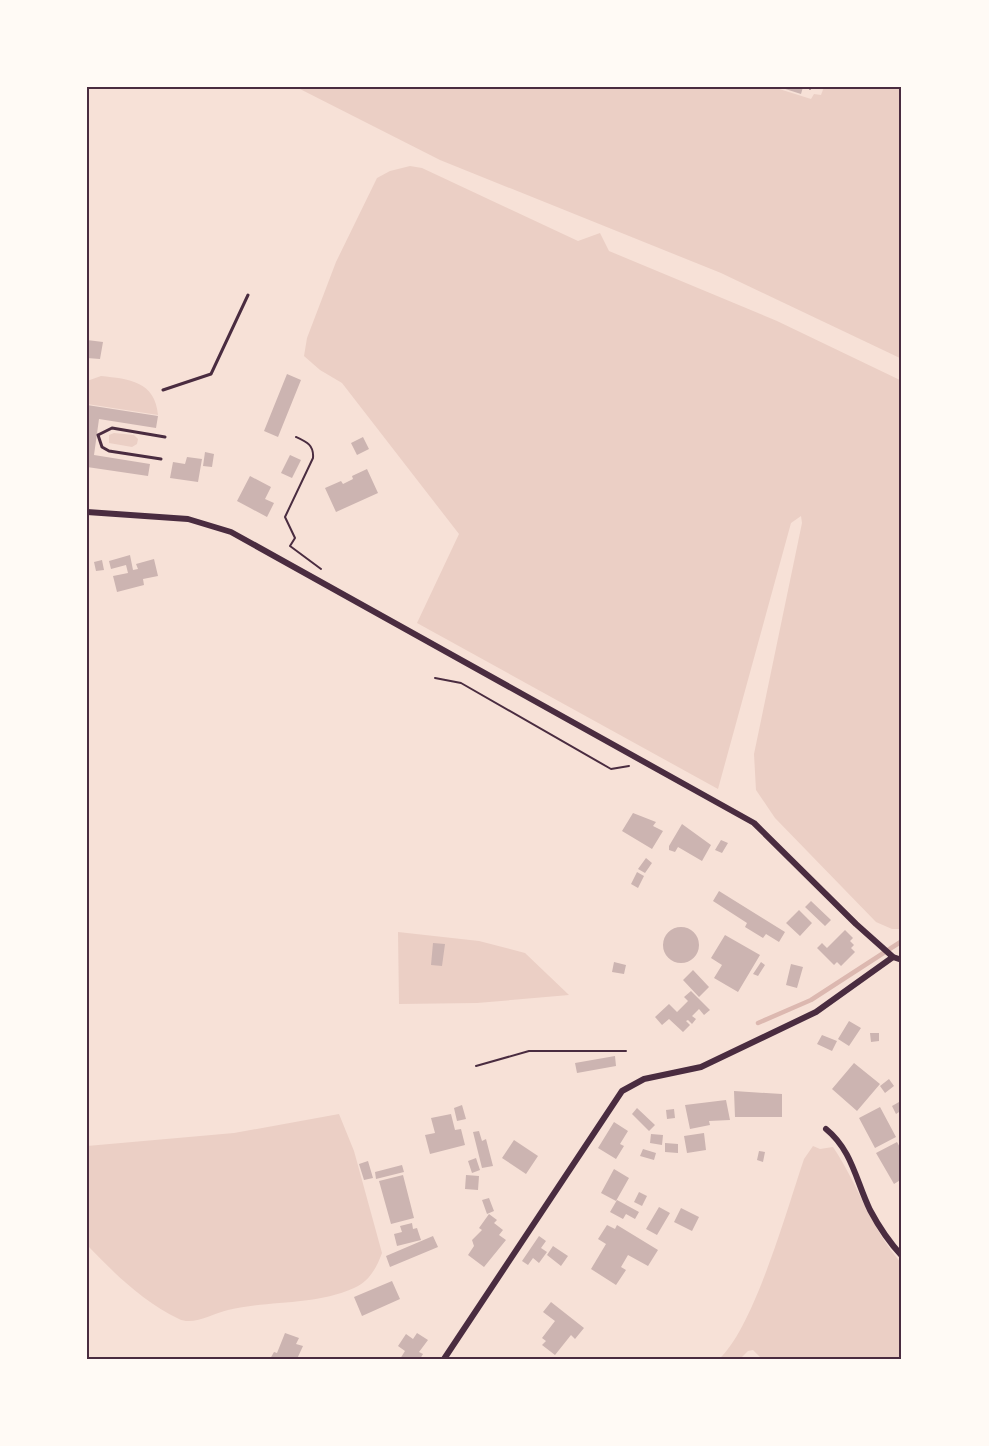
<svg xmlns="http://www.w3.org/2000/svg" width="989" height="1446" font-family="Ubuntu,sans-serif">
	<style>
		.green { fill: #ebcfc5 }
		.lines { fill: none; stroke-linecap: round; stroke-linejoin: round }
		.stream { stroke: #dcb8b0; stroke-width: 4.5 }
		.building { fill: #ccb4b1 }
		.path { stroke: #4a2c40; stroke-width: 2 }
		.service { stroke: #4a2c40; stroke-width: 3 }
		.minor { stroke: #4a2c40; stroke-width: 6 }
		.neatline { fill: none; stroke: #4a2c40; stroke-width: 2 }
	</style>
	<rect width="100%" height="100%" fill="#f7e1d7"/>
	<path class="green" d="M296,87H773L811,99L814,94L821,95L824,87H902V359L721,273L440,160Z
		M410,166L422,168L578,241L600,233L609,251L777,321L902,381V929H892L876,922L775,818L756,790L754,754L802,523L801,516L791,523L718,789L417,623L459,534L342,383L320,370L304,356L307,338L336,262L377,178L390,171Z
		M101,376C129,379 155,381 158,415L87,404V381Z
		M114,433L134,435L138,439L137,444L132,447L109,443V435Z
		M398,932L479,941L525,953L569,995L477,1003L399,1004Z
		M339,1114L354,1151L382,1253C377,1267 369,1282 354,1288C314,1306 270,1300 228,1310C214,1313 193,1326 179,1319C143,1302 114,1273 87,1245V1146L234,1133Z
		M813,1146L820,1149L833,1147C859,1186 871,1229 902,1264V1359H762L753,1350L748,1351L740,1359H719C754,1328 788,1206 804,1159Z"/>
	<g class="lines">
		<path class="stream" d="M758,1023L811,1000L902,941"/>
	</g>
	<path class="building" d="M779,87H803L801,94Z
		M87,340L103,342L100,359L87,358Z
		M287,374L301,380L278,437L264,431Z
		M87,405L158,416L156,428L99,419L94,455L150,464L148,476L87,467Z
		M363,437L369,449L357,455L351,443Z
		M205,452L214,454L212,467L203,466Z
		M290,455L301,460L292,478L281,473Z
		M187,457L202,459L198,482L170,478L173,462L185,464Z
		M367,469L378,493L336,512L325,488L341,481L343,484L353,479L352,476Z
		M250,476L271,487L265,499L274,503L267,517L237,501Z
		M130,555L133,570L138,569L136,564L154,559L158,576L143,579L144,585L117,592L113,576L128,573L126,565L111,569L109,561Z
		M102,560L104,570L96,571L94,562Z
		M633,813L656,822L653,826L663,831L652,849L622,831Z
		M682,824L711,845L702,861L678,847L675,852L669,850V846Z
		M721,840L728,843L722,853L715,850Z
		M646,858L652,863L645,873L638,869Z
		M637,872L644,876L638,888L631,884Z
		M719,891L785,932L779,942L766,934L763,938L745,927L747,923L713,901Z
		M811,901L831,920L825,926L805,907Z
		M799,910L812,923L800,936L786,923Z
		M663 945a18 18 0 1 1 36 0a18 18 0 1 1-36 0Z
		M845,930L853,938L850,941L854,945L851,948L855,952L841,966L837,962L834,965L817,948L822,943L827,948Z
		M725,935L760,955L738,992L714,978L722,965L711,958Z
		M433,943L445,944L442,966L431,965Z
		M614,962L626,965L624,974L612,972Z
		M761,962L765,965L758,976L753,974Z
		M791,964L803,967L797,988L786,985Z
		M693,970L709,987L699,997L683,980Z
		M691,991L710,1010L704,1015L699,1009L692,1016L696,1019L692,1024L688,1020L686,1021L690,1025L683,1032L669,1019L662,1025L655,1017L669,1004L677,1012L688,1001L684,997Z
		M849,1021L861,1028L849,1046L838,1039Z
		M870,1033H879V1041L871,1042Z
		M822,1035L837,1041L832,1051L817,1044Z
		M615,1056L616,1066L577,1073L575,1063Z
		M854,1063L880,1084L857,1111L832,1089Z
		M889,1079L894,1086L885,1093L880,1086Z
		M734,1091L782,1094V1117H735Z
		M726,1100L730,1120L709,1121L710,1125L690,1129L685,1105Z
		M899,1102L902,1110L896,1114L892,1106Z
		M462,1105L466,1119L457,1121L454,1108Z
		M880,1107L896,1137L875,1148L859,1118Z
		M637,1108L655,1125L649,1131L632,1114Z
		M674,1109L675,1118L667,1119L666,1110Z
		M451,1114L455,1130L461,1129L465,1145L430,1154L425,1135L435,1133L431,1118Z
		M614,1122L628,1131L620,1144L624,1146L616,1159L598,1148Z
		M479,1131L482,1141L486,1139L493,1166L482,1168L473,1132Z
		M704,1133L706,1150L687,1153L684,1136Z
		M651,1134L663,1135L662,1145L650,1143Z
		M514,1140L538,1156L526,1174L502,1158Z
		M897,1142L902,1151V1179L894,1184L876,1153Z
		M665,1143L678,1144V1153L665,1152Z
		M643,1149L656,1153L654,1160L640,1156Z
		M759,1151L765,1152L763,1162L757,1160Z
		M476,1158L480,1170L472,1173L468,1161Z
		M368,1161L373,1178L364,1180L359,1164Z
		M402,1165L404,1172L376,1179L375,1172Z
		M614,1169L629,1178L616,1201L601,1193Z
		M403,1175L414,1218L391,1224L379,1181Z
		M466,1175L479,1176L478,1190L465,1189Z
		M639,1192L647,1196L642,1206L634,1202Z
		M489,1198L494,1211L487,1214L482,1200Z
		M617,1200L639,1212L635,1219L626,1214L623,1219L610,1212Z
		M659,1207L670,1213L657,1235L646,1229Z
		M681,1208L699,1217L692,1231L674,1222Z
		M489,1214L497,1220L494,1223L503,1230L499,1235L506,1240L484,1267L468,1255L474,1246L472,1240L482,1230L479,1228Z
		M412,1223L413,1229L417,1228L421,1240L397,1246L394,1234L402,1232L400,1226Z
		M607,1225L615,1229L617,1225L658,1250L648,1266L628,1255L621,1267L626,1270L616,1285L591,1269L606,1244L598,1239Z
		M433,1236L438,1247L390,1267L386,1256Z
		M539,1236L546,1241L541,1248L547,1252L539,1263L533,1258L528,1265L522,1261Z
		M553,1246L568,1256L561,1266L547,1255Z
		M392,1281L400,1299L362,1316L354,1297Z
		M551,1302L584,1328L575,1339L571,1335L555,1355L542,1345L546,1341L542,1338L555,1321L543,1312Z
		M285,1333L299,1338L296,1344L303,1346L297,1359H270L274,1352L277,1353Z
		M417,1333L428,1340L419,1352L423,1354L420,1359H400L405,1351L398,1346L406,1334L413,1339Z"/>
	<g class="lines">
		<path class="path" d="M296,437C307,442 314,445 313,458L285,517L295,538L290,546L321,569
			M435,678L461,683L611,769L629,766
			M476,1066L529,1051H626"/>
		<path class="service" d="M810,88L811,87
			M163,390L211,374L248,295
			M98,435L102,447L109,451L161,459
			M98,435L112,428L165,437"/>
		<path class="minor" d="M87,512L188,519L231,532L754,823L856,924L893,957L902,960
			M826,1129C852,1150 856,1181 870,1210C879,1227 889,1242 902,1256
			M444,1359L622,1091L644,1079L701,1067L816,1012L893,957"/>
	</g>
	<rect width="989" height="1446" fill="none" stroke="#fffaf5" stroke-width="177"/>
	<rect x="88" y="88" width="812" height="1270" class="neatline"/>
</svg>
